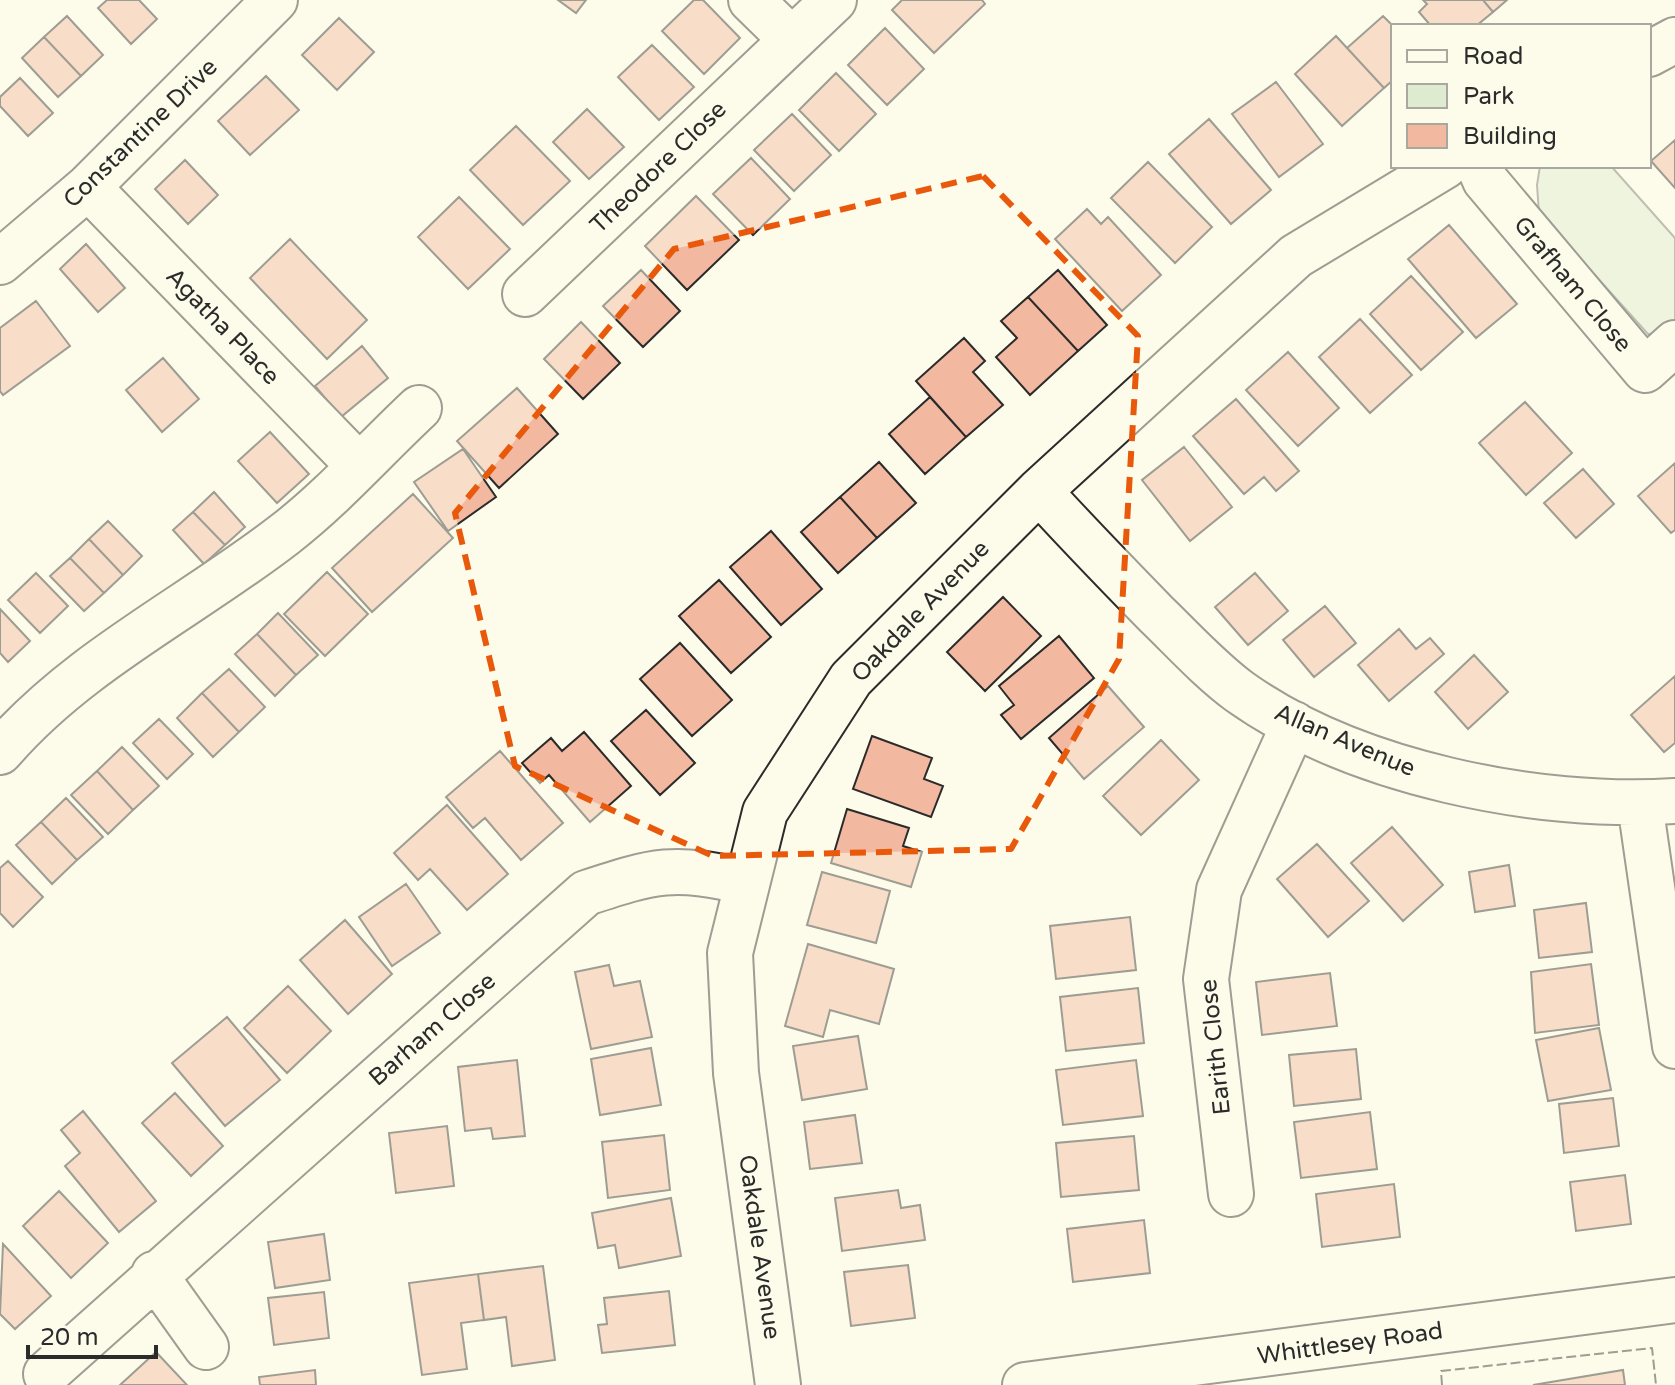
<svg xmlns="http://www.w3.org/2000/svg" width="1675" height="1385" font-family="'Varela Round',sans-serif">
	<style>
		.green { fill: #deebd1; stroke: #74746e; stroke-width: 2 }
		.building { fill: #f2b8a0; stroke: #2b2b2b; stroke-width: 2 }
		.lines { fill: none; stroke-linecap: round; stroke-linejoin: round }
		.minor-casing { stroke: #2b2b2b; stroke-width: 48 }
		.major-casing { stroke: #2b2b2b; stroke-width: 48 }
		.minor { stroke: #fdfbea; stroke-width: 44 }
		.major { stroke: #fdfbea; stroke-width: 44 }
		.fence { stroke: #2b2b2b; stroke-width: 2; stroke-dasharray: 10 4; stroke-linecap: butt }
		.marked { fill: none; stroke: #e8590c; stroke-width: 6; stroke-dasharray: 16 10; stroke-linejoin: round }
		.labels { text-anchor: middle; stroke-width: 6; stroke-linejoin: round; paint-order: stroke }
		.street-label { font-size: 24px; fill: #2b2b2b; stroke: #fdfbea }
	</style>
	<rect width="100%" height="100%" fill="#fdfbea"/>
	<path class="green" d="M1540,166H1611L1675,238V333L1648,334L1539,213L1537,185Z"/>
	<path class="building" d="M107,0H139L157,19L131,44L98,8Z
		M558,0H586L576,13Z
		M694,0H703L740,38L704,74L662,31Z
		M902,0H982L985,4L934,53L892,10Z
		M1423,0H1483L1493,12L1476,26H1431L1419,12L1427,4Z
		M1483,0H1507L1493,12Z
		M67,16L103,55L81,76L44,37Z
		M1383,16L1393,26V80L1384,88L1347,48Z
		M339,18L374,52L337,90L302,55Z
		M885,28L924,69L887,105L848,65Z
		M1336,36L1384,88L1342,126L1295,74Z
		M44,37L81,76L58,97L22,58Z
		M652,45L694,87L659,120L618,77Z
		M836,73L876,114L839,151L799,110Z
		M266,76L299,110L250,155L218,121Z
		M20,78L53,113L28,136L0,106V97Z
		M1276,82L1323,144L1279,177L1232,114Z
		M587,109L624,147L589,179L553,142Z
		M792,114L831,155L794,191L754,150Z
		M1209,119L1271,190L1231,224L1169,154Z
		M516,126L570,181L523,225L470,170Z
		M1675,140V188L1651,161Z
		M751,158L790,199L753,235L713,194Z
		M185,160L218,195L188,224L155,189Z
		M1148,162L1212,227L1175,263L1111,198Z
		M696,196L739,240L687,290L645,246Z
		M459,197L510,249L468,289L418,237Z
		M1087,209L1101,224L1108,217L1161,275L1122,311L1055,239Z
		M1449,225L1517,304L1476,338L1408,259Z
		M290,239L367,320L327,359L250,278Z
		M86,244L125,288L98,312L60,269Z
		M641,270L680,311L643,347L603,306Z
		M1058,270L1107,325L1078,351L1028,297Z
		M1411,276L1463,332L1421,370L1370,314Z
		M1028,297L1078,351L1030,395L996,357L1017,338L1001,321Z
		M36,301L70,346L3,395L0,391V328Z
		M1360,319L1412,375L1370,413L1319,357Z
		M581,322L620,363L583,399L544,359Z
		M964,338L985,361L973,372L1003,405L966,437L916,381Z
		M362,346L388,378L341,417L315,386Z
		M1288,352L1339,408L1298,446L1246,390Z
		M163,358L199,399L162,432L126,390Z
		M517,388L558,434L499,488L457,441Z
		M930,397L966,437L925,474L889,434Z
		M1236,399L1299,471L1276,491L1264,477L1244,494L1193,436Z
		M1525,402L1572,453L1526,495L1479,443Z
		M270,432L309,474L277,503L238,461Z
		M1184,447L1232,507L1190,541L1142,480Z
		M463,449L496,497L448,531L414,482Z
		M879,462L916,503L877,538L840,497Z
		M1675,463V530L1671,533L1638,496Z
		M1583,469L1614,504L1576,538L1544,503Z
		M214,492L245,527L225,545L193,512Z
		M413,494L453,538L372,612L332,568Z
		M840,497L877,538L838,573L801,532Z
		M193,512L225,545L204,564L173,530Z
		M108,521L142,556L123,575L89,539Z
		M771,531L822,589L781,625L730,567Z
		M89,539L123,575L104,593L70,558Z
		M70,558L104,593L84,611L50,576Z
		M327,572L368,614L325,656L284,614Z
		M36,573L68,606L40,633L8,600Z
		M1255,573L1288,611L1248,645L1215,607Z
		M719,580L771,637L731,673L679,616Z
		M1003,597L1041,636L985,691L947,652Z
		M1325,606L1356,643L1314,677L1283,640Z
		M0,609L30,641L8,662L0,653Z
		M278,613L318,655L296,675L257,634Z
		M1399,629L1416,649L1430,638L1444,654L1389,701L1358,665Z
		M257,634L296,675L275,696L235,654Z
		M1059,636L1094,678L1021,739L1001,715L1014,705L999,686Z
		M680,643L732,700L692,736L640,679Z
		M1474,655L1508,692L1468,729L1435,692Z
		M229,669L265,707L239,732L202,693Z
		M1675,676V743L1664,752L1631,715Z
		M1108,686L1144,727L1084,779L1049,738Z
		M202,693L239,732L213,757L177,718Z
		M646,710L695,763L660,795L611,741Z
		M159,719L193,754L167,779L133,743Z
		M584,732L631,786L590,822L549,775L540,783L522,763L551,738L562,751Z
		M872,736L932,758L924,779L943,786L931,817L853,789Z
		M1161,740L1199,780L1141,835L1103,796Z
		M122,747L159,786L133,810L97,771Z
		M500,751L563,823L521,860L485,818L473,828L446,797Z
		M97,771L133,810L108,834L71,795Z
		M66,798L103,837L77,860L41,822Z
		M447,805L508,874L467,910L430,869L418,880L394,853Z
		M847,809L909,828L903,846L922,852L911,887L831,863Z
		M41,822L77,860L52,884L16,845Z
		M1392,827L1443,885L1403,921L1351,863Z
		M1317,844L1369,901L1328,937L1277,879Z
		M8,861L43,897L13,927L0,913V868Z
		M1509,865L1515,906L1475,912L1469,872Z
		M822,872L890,891L876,943L807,925Z
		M406,884L440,933L392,966L359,917Z
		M1586,903L1592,952L1539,958L1534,910Z
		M1130,917L1136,970L1056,979L1050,926Z
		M345,920L392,974L348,1014L300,960Z
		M808,944L894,969L879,1024L830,1010L823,1037L785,1026Z
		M1591,964L1599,1025L1535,1033L1531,972Z
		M609,965L614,986L640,981L652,1037L591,1049L575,972Z
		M1330,973L1337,1026L1262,1035L1256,982Z
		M288,986L331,1031L287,1073L244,1028Z
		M1138,988L1144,1043L1066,1051L1060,997Z
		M227,1017L280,1080L225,1126L172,1063Z
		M1599,1028L1611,1090L1548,1101L1536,1040Z
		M858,1036L867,1089L802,1100L793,1046Z
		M651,1048L661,1105L600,1115L591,1059Z
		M1356,1049L1361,1099L1294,1106L1289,1055Z
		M517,1060L525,1136L493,1139L491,1128L465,1131L458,1067Z
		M1136,1060L1143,1116L1063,1125L1056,1070Z
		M175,1093L223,1146L191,1176L142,1123Z
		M1613,1098L1619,1146L1564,1153L1559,1104Z
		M83,1111L156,1201L119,1232L65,1166L80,1153L61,1130Z
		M1370,1112L1377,1169L1301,1178L1294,1122Z
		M855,1115L862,1163L810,1169L804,1122Z
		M447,1126L454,1186L396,1193L389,1133Z
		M664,1135L670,1190L608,1198L602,1142Z
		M1134,1136L1139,1190L1061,1197L1056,1143Z
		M1625,1175L1631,1224L1576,1231L1570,1182Z
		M1394,1184L1400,1237L1322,1247L1316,1194Z
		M898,1190L901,1208L920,1205L925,1240L842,1251L835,1198Z
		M59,1191L108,1243L71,1278L23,1226Z
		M671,1198L681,1256L619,1268L615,1245L598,1248L592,1213Z
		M1144,1220L1150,1273L1073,1282L1067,1229Z
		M324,1234L330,1280L275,1288L268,1242Z
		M3,1244L51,1296L15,1329L0,1314Z
		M908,1265L915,1318L851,1326L844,1272Z
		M543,1266L555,1360L512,1366L506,1317L484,1320L478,1274Z
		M478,1274L484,1320L461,1323L467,1369L422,1375L409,1283Z
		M669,1291L675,1345L602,1353L598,1325L607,1324L604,1298Z
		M324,1292L329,1338L274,1345L268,1298Z
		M156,1352L187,1385H120Z
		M315,1370L316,1385H260L259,1377Z
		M1623,1370L1625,1385H1533Z"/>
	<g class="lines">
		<g class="minor-casing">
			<path id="minor" d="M751,0L792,40
				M1649,54L1675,40
				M1479,166L1485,180L1645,370L1675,343
				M88,187L358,465
				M0,262L88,187L275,0
				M525,294L834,0
				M1039,491C1077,533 1116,573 1156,614C1183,640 1210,670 1240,692C1354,773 1537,810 1675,801
				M0,752C78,661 191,607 285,534C333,497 375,449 419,408
				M1640,804L1675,1046
				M1231,1194L1206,979L1219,890L1294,724
				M154,1274L206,1347
				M46,1374L586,893C656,870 673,865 746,882
				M778,1385L736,1073L730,953L765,812L851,679L1039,491L1296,256L1445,166"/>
		</g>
		<g class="major-casing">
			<path id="major" d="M1025,1385L1675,1300"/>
		</g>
		<use href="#minor" class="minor"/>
		<use href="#major" class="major"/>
		<path class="fence" d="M1442,1385L1441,1371L1652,1348L1656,1385"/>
	</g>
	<path d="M0 0H1675V1385H0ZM983,176L1138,336L1119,659L1011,849L713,856L515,766L455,513L674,249Z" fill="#fdfbea" fill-opacity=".55" fill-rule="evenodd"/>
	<path class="marked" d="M983,176L1138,336L1119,659L1011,849L713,856L515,766L455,513L674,249Z"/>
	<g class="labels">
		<g class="street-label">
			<text transform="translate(140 133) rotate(-44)" y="8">Constantine Drive</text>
			<text transform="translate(658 167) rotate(-44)" y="8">Theodore Close</text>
			<text transform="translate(1573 284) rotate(50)" y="8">Grafham Close</text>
			<text transform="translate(223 326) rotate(46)" y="8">Agatha Place</text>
			<text transform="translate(920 611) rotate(-46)" y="8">Oakdale Avenue</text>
			<text transform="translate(1345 740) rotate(23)" y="8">Allan Avenue</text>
			<text transform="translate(432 1029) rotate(-41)" y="8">Barham Close</text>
			<text transform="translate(1215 1047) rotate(-96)" y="8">Earith Close</text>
			<text transform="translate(760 1247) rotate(82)" y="8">Oakdale Avenue</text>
			<text transform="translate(1350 1343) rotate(-8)" y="8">Whittlesey Road</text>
		</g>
	</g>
	<rect x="1391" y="24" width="260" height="144" fill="#fdfbea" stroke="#a9a89e" stroke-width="2"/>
	<rect x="1407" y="50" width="40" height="12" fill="#fdfbea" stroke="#a9a89e" stroke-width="2"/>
	<text x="1463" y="64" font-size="24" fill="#2b2b2b">Road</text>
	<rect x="1407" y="84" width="40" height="24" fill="#deebd1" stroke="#a9a89e" stroke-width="2"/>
	<text x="1463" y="104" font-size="24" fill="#2b2b2b">Park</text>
	<rect x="1407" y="124" width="40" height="24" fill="#f2b8a0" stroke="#a9a89e" stroke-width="2"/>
	<text x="1463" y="144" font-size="24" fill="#2b2b2b">Building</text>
	<path d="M28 1345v12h128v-12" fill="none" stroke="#2b2b2b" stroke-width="4"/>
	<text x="40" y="1345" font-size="24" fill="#2b2b2b" stroke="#fdfbea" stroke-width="6" paint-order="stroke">20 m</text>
</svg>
